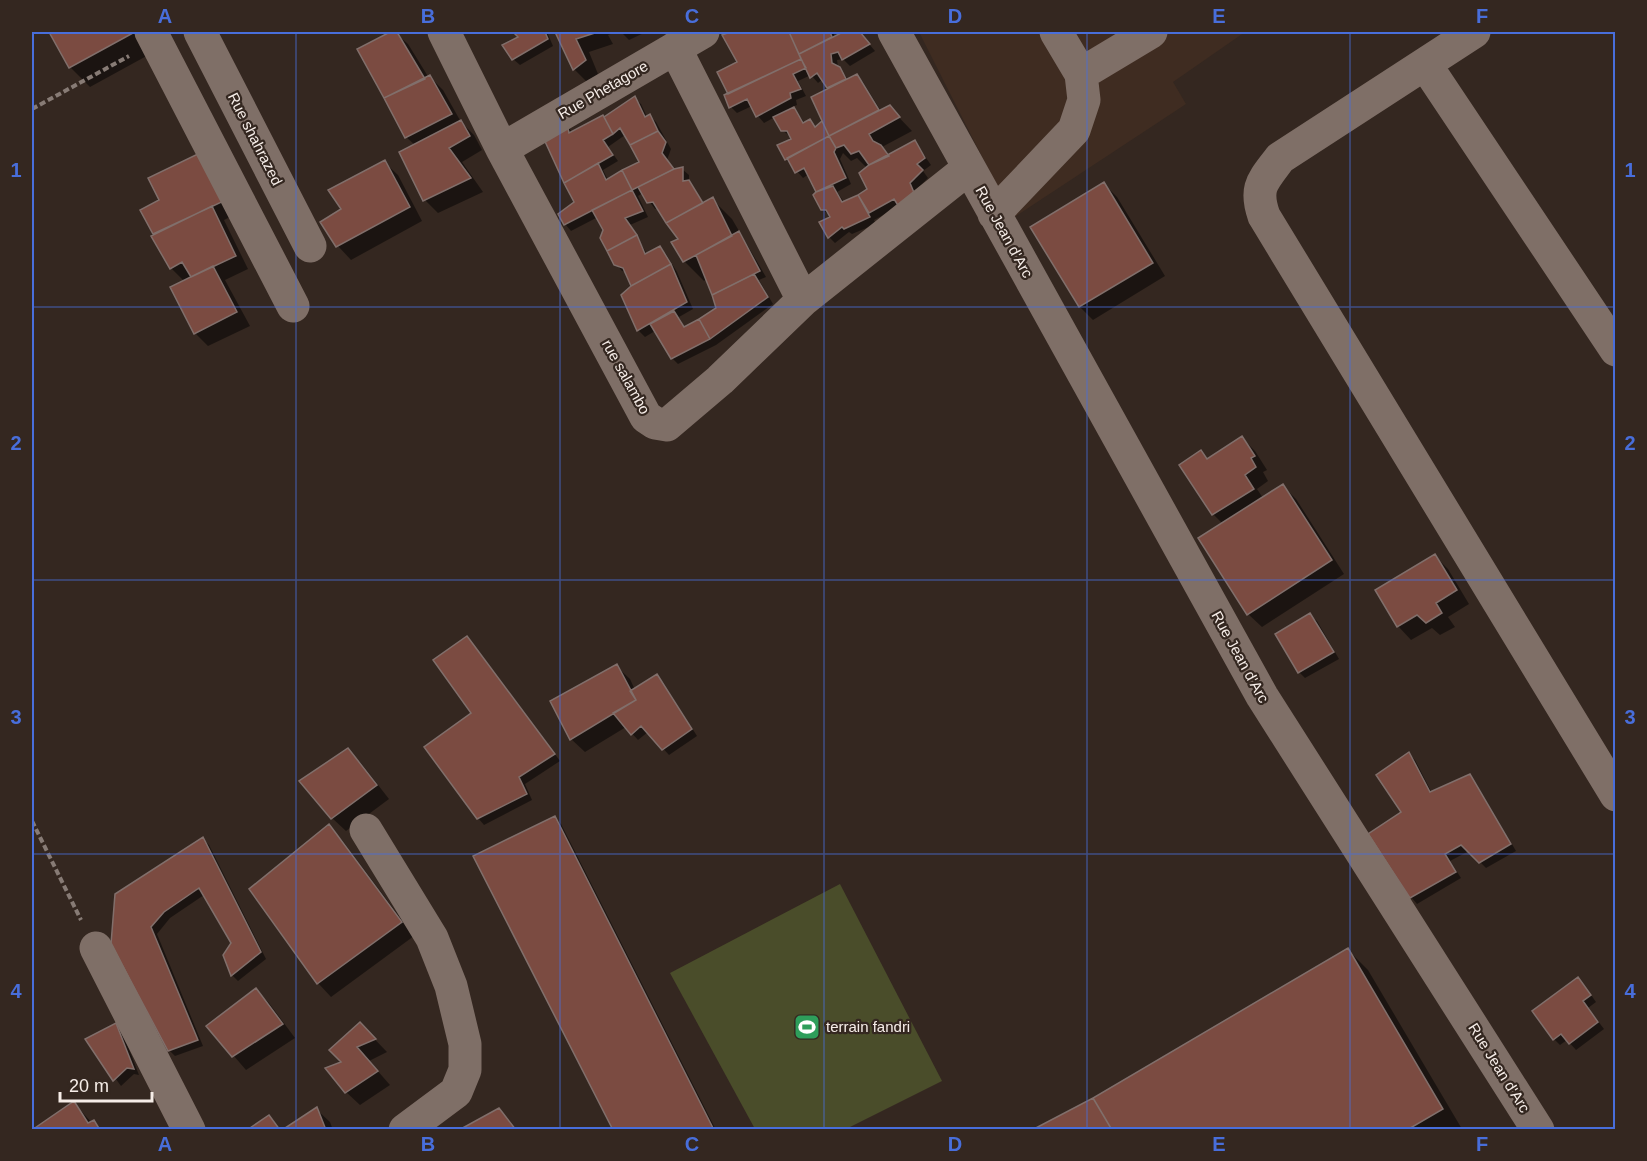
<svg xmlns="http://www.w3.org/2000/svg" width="1647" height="1161" font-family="Helvetica,sans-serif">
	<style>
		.built { fill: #3f2c21 }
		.green { fill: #4a4d2a }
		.shadow { fill: #0007; fill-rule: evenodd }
		.building { fill: #7b4b41; stroke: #816f6b; stroke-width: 1.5 }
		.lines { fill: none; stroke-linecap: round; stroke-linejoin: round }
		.path { stroke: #877b75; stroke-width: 4; stroke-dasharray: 6 3; stroke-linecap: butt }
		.minor { stroke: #7f6f67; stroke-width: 33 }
		.grid { fill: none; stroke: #486edb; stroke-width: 1.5; stroke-opacity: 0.55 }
		.labels { text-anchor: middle; stroke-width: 4.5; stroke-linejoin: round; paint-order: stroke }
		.street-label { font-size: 15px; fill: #f6ede8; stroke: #342720 }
		.poi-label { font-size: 15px; fill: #f6ede8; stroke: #342720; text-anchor: start }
		.neatline { fill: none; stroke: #486edb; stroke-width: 2 }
		.grid-label { font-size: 20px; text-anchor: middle; font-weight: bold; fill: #486edb }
	</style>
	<rect width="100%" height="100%" fill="#342720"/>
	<path class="built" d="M919,32H1245L1173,82L1186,104L1013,218Z"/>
	<path class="green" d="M840,884L942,1081L846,1129H755L670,973Z"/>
	<path class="shadow" d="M51,32H140L152,53L90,87L70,67Z
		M394,32L408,44L429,78L430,77L443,90L461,122L474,135L482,150L462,162L483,192L438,213L425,200L415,145L406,137L359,49Z
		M512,32H547L553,46L520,65L513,59L520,37Z
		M556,32H616L608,35L613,44L589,52L598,74L588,83L574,69Z
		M621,32H646L629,40Z
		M733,32H833L835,37L846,32H859L875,51L850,66L843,59L837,60L838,67L848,79L857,76L863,82L881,111L889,107L912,131L882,147L890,155L915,142L931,165L923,171L928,178L900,206L874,220L876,224L852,234L849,232L835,243L829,237L836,216L829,215L822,209L818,192L809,174L803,178L786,159L793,140L791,137L782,130L775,117L764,123L758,116L752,106L737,113L731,107L730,95L739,63L724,36ZM811,75L818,83L823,79L830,89L824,122L817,127L810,120L805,123L792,107L797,105L796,100L806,96L798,81ZM843,153L851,161L857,158L867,168L869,189L844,202L837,192L851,184L840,159Z
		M634,98L641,104L647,117L650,116L656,122L671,149L667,160L675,170L682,169L689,175V182L704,203L712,199L732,219L766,277L759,280L773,304L716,345L678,364L672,358L655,331L645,337L639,331L623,295L632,287L627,272L622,271L616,264L605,230L598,217L571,231L565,224L576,203L567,126L573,133L604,118ZM625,135L642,162L608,180L603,170L618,161L608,147ZM643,193L655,209L659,208L680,240L684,261L704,281L707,279L718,309L685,328L679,317L693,309L677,272L666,254L660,248L647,254L630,225L648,217L638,196Z
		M201,154L238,213L224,220L248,269L225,280L250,326L208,346L195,333L185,282L171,268L142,211L161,201Z
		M384,162L398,175L422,221L351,260L338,246L322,222L343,210Z
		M1104,184L1117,197L1165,276L1093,320L1080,307L1032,228Z
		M1242,438L1255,451L1267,470L1263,472L1268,481L1257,489L1263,498L1283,486L1296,499L1344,574L1262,627L1248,614L1223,524L1213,514L1201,452L1208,460Z
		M1435,556L1448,569L1469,604L1448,617L1455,627L1440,635L1432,628L1411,640L1398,626Z
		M1310,615L1317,621L1339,659L1305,678L1299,672Z
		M473,644L560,761L525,784L532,800L484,825L478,818L473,713Z
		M616,666L630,679L635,690L656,676L663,682L697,736L669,755L648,732L638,740L626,727L585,752L571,739Z
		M348,750L361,763L389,799L346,831L332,818Z
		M1408,753L1415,760L1432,793L1470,776L1476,783L1516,851L1486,868L1469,851L1450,861L1461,878L1417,904L1411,897L1403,812Z
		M554,817L561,824L716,1130H615Z
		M329,826L342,840L414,936L331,997L318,983L252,890Z
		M203,839L209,845L266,959L238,981L232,975L225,955L233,943L204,895L170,918L157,934L203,1046L175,1056L169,1050L117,895Z
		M1348,950L1368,970L1462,1129L1035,1130L1094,1099Z
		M1584,985L1596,1002L1588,1008L1604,1029L1576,1050L1567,1040L1560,1045L1554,1039Z
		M256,990L269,1003L295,1038L246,1070L208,1026Z
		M360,1024L387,1052L369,1061L390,1085L360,1105L346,1092L343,1062Z
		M116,1025L122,1031L139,1075L134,1074L121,1086L87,1040Z
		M74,1103L92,1123L94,1122L102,1130H35Z
		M316,1109L330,1122L333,1130H285Z"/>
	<path class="building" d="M49,32H133V33L69,68Z
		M390,32H397L425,79L384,98L357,49Z
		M513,32H545L548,39L512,60L502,45L518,37Z
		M555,32H598L576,39L586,60L573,70Z
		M730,32H789L801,59L728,94L717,72L737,62L722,35Z
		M789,32H830L832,37L799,54Z
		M843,32H860L870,44L842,60L838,52L831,54L832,63L840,67L846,79L827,88L817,73L810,78L799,54Z
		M801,59L806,68L793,74L801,89L790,93L791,98L756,117L747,99L729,108L724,95Z
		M857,74L879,110L829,136L811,97Z
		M430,75L452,114L405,138L384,98Z
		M635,96L645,117L650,114L658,131L630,145L620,128L613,134L604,117Z
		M890,105L900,117L869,134L873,141L881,145L889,156L869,165L859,151L851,154L844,145L836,148L829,136Z
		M794,107L803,123L810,119L815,127L822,121L829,136L785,160L777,145L791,139L787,131H781L773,117Z
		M603,115L613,134L603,140L613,155L564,183L543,137L567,124L569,133Z
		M461,120L470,136L449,148L471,178L423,201L399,152Z
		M658,131L666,142L662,153L674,169L632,190L622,170L639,162L630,145Z
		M829,136L836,148L834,152L846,178L816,192L804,168L795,173L787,158Z
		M915,140L925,158L917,164L923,170L910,183L915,195L899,207L894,199L869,213L858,195L867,189L859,173L869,165Z
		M202,152L226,200L153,234L140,210L159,200L148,178Z
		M385,160L410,207L336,247L320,222L341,209L328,190Z
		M598,163L606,180L622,170L632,190L564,225L558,214L574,202L564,183Z
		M683,167V181L689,180L703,203L666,223L653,202L647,203L638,187L674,169Z
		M1104,182L1153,263L1079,307L1030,227Z
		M833,186L842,202L858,195L870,217L844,229L842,227L828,238L819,222L830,217L826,210H821L813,195L816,192Z
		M632,190L643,211L625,218L637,235L607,251L600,238L603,230L592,210Z
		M713,197L732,236L683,262L671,242L678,239L666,223Z
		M212,206L236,256L191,277L182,262L170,269L151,236Z
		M739,231L760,271L712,295L696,255Z
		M637,235L645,254L660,246L671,264L631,286L623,268L614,265L607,251Z
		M671,264L687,302L637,331L621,295L631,286Z
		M213,266L237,312L194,334L170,287Z
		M754,274L768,297L710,339L699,319L716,308L712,295Z
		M674,311L684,327L699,319L710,339L671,359L650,324Z
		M1242,436L1255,456L1251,458L1256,467L1245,475L1254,489L1212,515L1179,465L1201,450L1207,459Z
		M1283,484L1332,560L1247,615L1198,538Z
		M1435,554L1457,590L1436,603L1442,613L1426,623L1417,615L1397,627L1375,590Z
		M1310,613L1334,652L1298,673L1275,634Z
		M467,636L555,754L519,777L527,794L477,819L424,747L471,713L433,660Z
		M617,664L636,700L570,740L550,701Z
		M657,674L692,729L662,750L641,726L631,735L613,713L636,700L630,691Z
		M348,748L377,785L331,819L299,781Z
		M1409,752L1430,792L1470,774L1511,844L1479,863L1461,845L1445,854L1456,872L1410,898L1368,834L1401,812L1376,775Z
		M555,816L714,1130H613L473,856Z
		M329,824L402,922L317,984L249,889Z
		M203,837L261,952L231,976L223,955L231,943L199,888L164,912L151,927L198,1040L168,1051L111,944L115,894Z
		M1348,948L1443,1109L1407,1130H1112L1093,1098Z
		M1578,977L1591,995L1583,1001L1598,1022L1569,1044L1561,1034L1553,1040L1532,1011Z
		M256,988L283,1024L232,1057L206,1026Z
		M360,1022L376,1039L357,1047L378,1071L345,1093L325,1068L341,1062L329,1050Z
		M116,1023L134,1069L127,1068L113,1081L85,1039Z
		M1093,1098L1112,1130H1032Z
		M74,1101L88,1123L94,1120L100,1130H32Z
		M317,1107L326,1130H282Z
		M499,1108L516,1130H459Z
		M269,1115L280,1130H247Z"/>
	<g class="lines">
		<path class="path" d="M32,109L129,56
			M32,821L81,920"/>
		<path class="minor" d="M151,32L293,306
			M200,32L310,246
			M444,32L502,149L646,417L655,423L667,425L720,380L803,300L969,168
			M894,32L1262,696L1538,1130
			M1474,32L1280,158C1263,181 1254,187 1264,216L1616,795
			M675,48L803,300
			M1425,64L1616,350
			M1081,74L1151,32
			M502,149L703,32
			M994,214L1074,130L1084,100L1081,74L1056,32
			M366,830L432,938L451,986L465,1044V1070L456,1092L405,1130
			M96,948L189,1130"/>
	</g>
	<path class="grid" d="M296,32V1130M560,32V1130M824,32V1130M1087,32V1130M1350,32V1130M32,307H1616M32,580H1616M32,854H1616"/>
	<defs>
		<g id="stadium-square" transform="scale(1.35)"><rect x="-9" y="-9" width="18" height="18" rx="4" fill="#2e9e5b" stroke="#342720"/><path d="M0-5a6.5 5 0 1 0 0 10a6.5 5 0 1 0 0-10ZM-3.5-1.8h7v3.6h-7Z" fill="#fff"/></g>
	</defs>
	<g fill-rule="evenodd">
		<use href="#stadium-square" x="807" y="1027"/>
	</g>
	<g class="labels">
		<g class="street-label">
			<text transform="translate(603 90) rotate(-30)" y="5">Rue Phetagore</text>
			<text transform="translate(255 139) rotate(63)" y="5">Rue shahrazed</text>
			<text transform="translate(1004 232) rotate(61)" y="5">Rue Jean d'Arc</text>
			<text transform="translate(626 377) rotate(61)" y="5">rue salambo</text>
			<text transform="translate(1240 657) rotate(61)" y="5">Rue Jean d'Arc</text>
			<text transform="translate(1499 1068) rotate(58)" y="5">Rue Jean d'Arc</text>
		</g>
		<g class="poi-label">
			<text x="826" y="1032">terrain fandri</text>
		</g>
	</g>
	<rect width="1647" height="1161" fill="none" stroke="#342720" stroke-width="66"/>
	<path d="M60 1092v9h92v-9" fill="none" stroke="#f6ede8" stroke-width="3"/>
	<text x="69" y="1092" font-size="18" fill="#f6ede8" stroke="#342720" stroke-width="4.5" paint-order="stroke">20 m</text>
	<rect x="33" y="33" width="1581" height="1095" class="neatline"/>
	<g class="grid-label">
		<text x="165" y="23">A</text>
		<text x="428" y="23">B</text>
		<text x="692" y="23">C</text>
		<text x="955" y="23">D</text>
		<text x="1219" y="23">E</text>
		<text x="1482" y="23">F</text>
		<text x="16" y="177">1</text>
		<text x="1630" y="177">1</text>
		<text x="16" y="450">2</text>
		<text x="1630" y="450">2</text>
		<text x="16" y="724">3</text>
		<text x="1630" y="724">3</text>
		<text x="16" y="998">4</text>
		<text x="1630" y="998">4</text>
		<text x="165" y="1151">A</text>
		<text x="428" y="1151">B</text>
		<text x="692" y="1151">C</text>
		<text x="955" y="1151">D</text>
		<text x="1219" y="1151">E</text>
		<text x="1482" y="1151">F</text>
	</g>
</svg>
